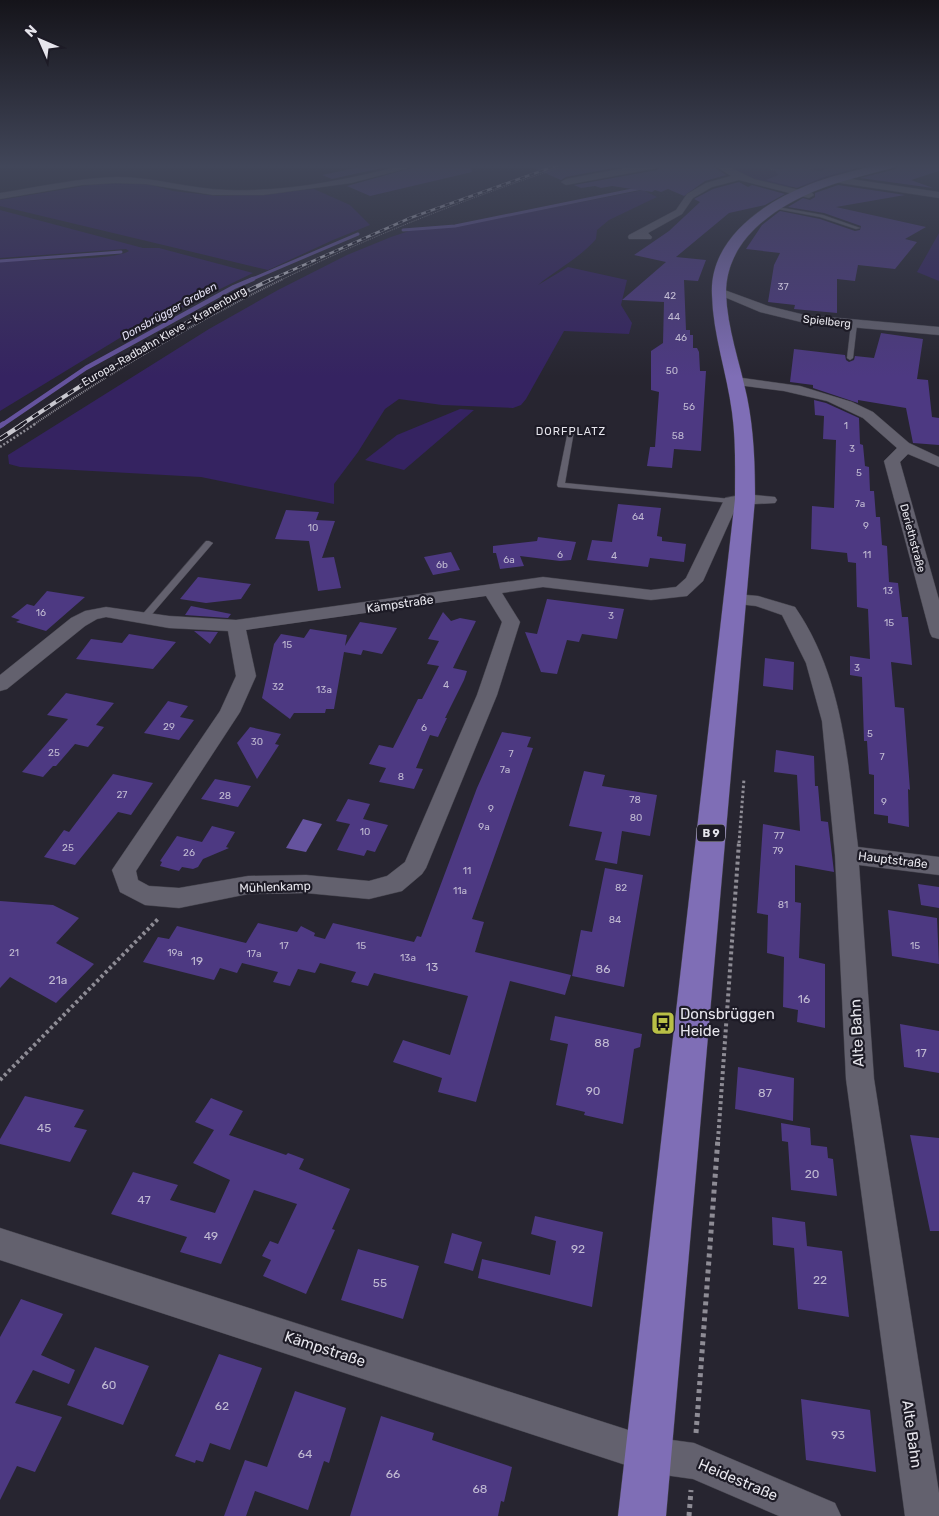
<svg xmlns="http://www.w3.org/2000/svg" width="939" height="1516" font-family="Rubik,sans-serif">
	<style>
		.green { fill: #352361 }
		.water { fill: #65539e }
		.lines { fill: none; stroke-linecap: round; stroke-linejoin: round }
		.stream-far2 { stroke: #65539e; stroke-width: 3 }
		.stream-far1 { stroke: #65539e; stroke-width: 4.5 }
		.stream { stroke: #65539e; stroke-width: 5 }
		.building { fill: #4d3982 }
		.service-casing { stroke: #43424b; stroke-width: 1 }
		.minor-casing { stroke: #43424b; stroke-width: 1 }
		.primary-casing { stroke: #43424b; stroke-width: 1 }
		.path-far5 { stroke: #8e8c95; stroke-width: 1; stroke-dasharray: 1 1; stroke-linecap: butt }
		.path-far4 { stroke: #8e8c95; stroke-width: 2; stroke-dasharray: 1 1; stroke-linecap: butt }
		.path-far3 { stroke: #8e8c95; stroke-width: 2.5; stroke-dasharray: 2 2; stroke-linecap: butt }
		.path-far2 { stroke: #8e8c95; stroke-width: 3; stroke-dasharray: 2.5 2.5; stroke-linecap: butt }
		.path-far1 { stroke: #8e8c95; stroke-width: 4; stroke-dasharray: 3 3; stroke-linecap: butt }
		.path { stroke: #8e8c95; stroke-width: 5; stroke-dasharray: 4 4; stroke-linecap: butt }
		.service { fill: #63616e; fill-rule: evenodd }
		.minor { fill: #63616e; fill-rule: evenodd }
		.primary { fill: #7f6eb6; fill-rule: evenodd }
		.rail-far2-casing { stroke: #c8c7cf; stroke-width: 2.5 }
		.rail-far1-casing { stroke: #c8c7cf; stroke-width: 4 }
		.rail-casing { stroke: #c8c7cf; stroke-width: 4.5 }
		.rail-far2 { stroke: #1d1b26; stroke-width: 2; stroke-dasharray: 5; stroke-linecap: butt }
		.rail-far1 { stroke: #1d1b26; stroke-width: 2.5; stroke-dasharray: 7; stroke-linecap: butt }
		.rail { stroke: #1d1b26; stroke-width: 3; stroke-dasharray: 9; stroke-linecap: butt }
		.labels { text-anchor: middle; stroke-width: 4.5; stroke-linejoin: round; paint-order: stroke }
		.number-label { font-size: 10px; fill: #c0bad2 }
		.far-water-label { font-size: 11px; font-style: italic; fill: #e3e0f5; stroke: #1d1b26 }
		.far-street-label { font-size: 11px; fill: #e6e5ec; stroke: #1d1b26 }
		.far-neighbourhood-label { font-size: 11px; letter-spacing: 1px; fill: #e6e5ec; stroke: #1d1b26 }
		.shield { fill: #1d1b26; stroke: #aaa8b1; stroke-width: 1 }
		.shield-label { font-size: 11px; font-weight: bold; fill: #e6e5ec }
		.street-label { font-size: 12px; fill: #e6e5ec; stroke: #1d1b26 }
		.near-number-label { font-size: 12px; fill: #c0bad2 }
		.near-poi-label { font-size: 15px; fill: #e6e5ec; stroke: #1d1b26; text-anchor: start }
		.near-street-label { font-size: 15px; fill: #e6e5ec; stroke: #1d1b26 }
	</style>
	<rect width="100%" height="100%" fill="#272530"/>
	<path class="green" d="M739,165H832L854,171C835,177 814,186 794,187C772,188 747,179 729,166Z
		M107,182L148,184L173,191L217,196L260,194L314,189L350,205L370,225L333,240L268,270L0,206V200Z
		M643,190L657,197L609,220L597,230L596,239C581,257 556,270 538,285L568,267L627,280L621,305L632,323L629,334L564,331L526,399L521,405L513,408L442,405L399,399L385,409L358,452L334,484V504L201,477L20,467L9,464L8,455L209,329L278,290L347,255L391,237L409,231L474,223Z
		M0,210L143,248H159L253,273L123,336L0,411V262C24,259 115,261 129,251L126,249L0,258Z
		M939,233V281L917,272Z
		M460,409L474,410L404,470L365,460L397,435Z"/>
	<path class="water" d="M303,819L322,824L306,852L286,848Z"/>
	<g class="lines">
		<path class="stream-far2" d="M403,230L455,226L642,188
			M0,261L121,252
			M250,280L358,234"/>
		<path class="stream-far1" d="M2,425L86,368L234,287L253,279"/>
		<path class="stream" d="M0,426L3,424"/>
	</g>
	<path class="building" d="M369,165H395L332,179L322,175Z
		M422,165H471L472,172L370,196L347,186Z
		M527,165H629L566,177L561,180Z
		M663,165H711L726,175L705,181L684,196L668,189L661,192L655,190L652,192L612,186L601,188L595,186L581,188L574,185L657,170Z
		M780,165L820,171L838,165H868L824,177L797,188L766,180L778,175L774,169H783Z
		M899,165H939V171L911,180L933,188L860,178L896,169Z
		M739,182L748,187L752,185L785,194L765,205L729,213L676,257L706,260L698,281L684,280L686,330H690V335H693V348H697L699,352L700,371H706L701,451L674,449L672,468L647,466L650,447H655L659,392L651,390V351L663,343L664,302L622,300L666,262L634,255L669,231L700,202L694,199L713,189Z
		M838,185L905,195L836,207L926,227L905,239L917,242L895,269L858,265L855,281L837,279V313L794,309L795,305L768,302L774,265L780,253L746,249L762,225L780,211L820,219L855,231L860,230L861,226L824,213L788,207L803,198L810,200L815,197V193Z
		M881,333L923,339L917,379L928,380L932,417L939,418V445L913,443L906,408L858,400V403L813,388V385L790,382L794,349L845,355L846,360L849,362L854,360L855,356L874,358Z
		M814,400L826,403L859,418L860,444L863,445L865,466L869,467L870,491H874L876,517H880L882,545L887,546L889,582L898,583L902,617H908L912,665L891,662L895,707L904,708L910,790L908,789L909,827L888,823V816L874,814V775L869,774L867,741H864L862,677L850,675V656L870,659L868,609L857,607L856,563L848,562L847,553L811,549L812,506L834,508L836,440L823,439L824,416L815,415Z
		M618,504L661,508L657,536L662,537V541L686,544L684,562L650,558L648,567L587,560L592,540L612,542Z
		M286,510L319,512L316,520L335,521L322,558L334,557L341,588L318,591L309,541L275,539Z
		M538,537L576,542L571,560L560,561L520,556L524,566L500,569L496,553H493V546L537,541Z
		M451,552L460,570L433,575L424,557Z
		M198,577L251,584L241,599L206,603L180,599Z
		M47,591L85,597L46,631L16,622L20,620L11,617L27,604L34,606Z
		M547,599L624,609L617,639L582,634L579,642L567,640L557,674L541,672L525,632L537,634Z
		M191,606L231,614L228,618L185,615Z
		M443,612L451,621L460,618L476,621L453,668L467,671L464,680L445,718H447L438,737L430,735L416,768L423,769L414,789L379,782L386,768L369,764L379,745L393,748L418,699H422L439,666L427,664L439,641L428,639Z
		M360,622L397,628L382,654L363,650L361,655L344,652L334,709H326L325,713H294L290,719L262,698L274,644L281,634L304,638L310,629L347,635L345,646Z
		M194,631L218,632L210,644Z
		M129,634L176,642L153,669L76,659L91,639L122,643Z
		M765,658L794,662L793,690L763,686Z
		M66,693L114,703L96,725L104,727L88,747L75,744L56,766H53L43,777L22,772L68,719L47,715Z
		M168,701L188,706L180,717L194,720L179,740L144,733Z
		M250,727L281,734L275,744L279,745L257,779L237,743Z
		M502,732L531,737L527,747L533,748L472,919L484,922L475,952L571,975L565,995L510,981L476,1102L438,1092L442,1078L393,1062L403,1040L450,1055L468,996L374,973L368,986L351,982L356,972L320,963L315,973L298,969L290,986L273,982L278,972L242,963L237,973L220,968L214,980L143,962L158,937L169,939L177,926L246,943L258,923L297,932L301,926L315,933L314,936L325,939L333,923L414,942L417,936L421,937L477,788Z
		M776,750L814,756L815,786H818L821,821L828,822L834,872L795,865V902L801,903L799,958L825,964V1028L797,1022L798,1010L783,1007L784,957L767,953L768,915L757,913L763,824L800,831L797,775L774,772Z
		M584,771L605,775L602,786L657,795L650,836L622,831L617,864L595,860L602,832L569,826Z
		M113,774L153,783L131,815L118,812L75,865L44,857L64,830L69,832Z
		M215,779L251,786L238,807L201,799Z
		M348,799L370,804L363,819L388,825L375,852L367,850L364,856L337,850L350,824L336,821Z
		M212,826L235,832L226,847L229,848L203,859L198,867L193,869L182,867L179,871L160,866L162,862L160,861L177,836L202,842Z
		M605,868L643,875L624,987L572,976L581,930L592,932Z
		M918,884L939,887V908L921,905Z
		M0,901L53,905L79,918L56,943L94,964L56,1003L10,977L0,988Z
		M888,910L937,918L939,964L892,956Z
		M555,1016L642,1034L640,1047L634,1049L623,1124L584,1115L585,1112L556,1105L568,1044L550,1040Z
		M900,1024L939,1031V1073L904,1067Z
		M738,1067L794,1078L793,1121L735,1109Z
		M25,1096L84,1110L74,1127L87,1130L70,1162L0,1144V1139Z
		M211,1098L243,1111L229,1135L286,1155L288,1153L304,1159L299,1169L350,1189L332,1229L335,1230L306,1294L263,1276L271,1260L262,1256L270,1241L278,1244L297,1204L254,1190L221,1264L180,1252L187,1237L111,1214L133,1172L178,1185L170,1200L215,1213L230,1180L193,1163L214,1130L195,1122Z
		M781,1123L810,1128L811,1145L827,1147L828,1158L833,1159L837,1196L791,1190L788,1142L782,1141Z
		M910,1135L939,1138V1231H930Z
		M535,1216L603,1232L592,1307L478,1278L482,1259L550,1275L556,1241L531,1234Z
		M772,1217L805,1222L807,1246L842,1251L849,1317L798,1309L794,1248L773,1245Z
		M452,1233L482,1242L473,1271L444,1263Z
		M358,1249L419,1266L403,1319L341,1300Z
		M21,1299L63,1314L41,1355L75,1370L69,1384L33,1370L15,1403L62,1417L35,1472L17,1466L0,1500V1337Z
		M95,1347L149,1366L123,1425L67,1405Z
		M219,1354L262,1368L230,1450L210,1443L203,1462L196,1460L195,1463L175,1456Z
		M295,1391L346,1408L329,1463L324,1461L308,1510L255,1491L246,1516H224L245,1460L267,1467Z
		M801,1399L870,1410L876,1472L806,1460Z
		M381,1416L434,1433L432,1440L512,1467L504,1502L501,1501L498,1516H350Z"/>
	<g class="lines">
		<g class="service-casing">
			<path id="service" d="M772,206L823,215L860,228L856,229L820,217L772,208Z
				M854,322L857,324L853,358L850,360L847,358L851,324Z
				M571,429L574,431L565,483L731,499L735,501L731,503L558,487L557,485L568,431Z
				M206,541H209L213,543L147,620H141L140,618L141,616Z"/>
		</g>
		<g class="minor-casing">
			<path id="minor" d="M404,165H420L351,183L263,195H213L146,184L115,183L82,185L0,199V193C39,187 78,178 117,177C154,177 190,189 227,190C286,192 347,180 404,165Z
				M641,165H661L657,168L566,185L561,182L566,179Z
				M714,165H725L754,179L812,193L814,195L809,198L739,180L712,187L693,198L682,214L648,233L652,237L651,239H629L628,237L629,235L676,210L687,194L706,183L731,176Z
				M837,177L939,192V198L834,182V178Z
				M719,288L768,306L805,315L939,327V335L805,323L760,312L715,293L713,291Z
				M735,377L800,386L852,402L873,412L909,443L939,457V467L908,454L900,462L939,600V639L932,637L930,633L884,461L897,448L863,418L827,401L784,391L730,384L728,381L730,378Z
				M745,494L775,497L777,500L775,503L737,505L703,581L687,596L651,600L543,587L502,593L520,622L497,695L426,868L422,874L402,891L369,899L306,893L248,894L179,908L145,905L120,892L112,870L116,864L220,711L236,676L228,631L169,628L106,617L97,619L85,626L7,689L0,691V675L71,618L85,611L106,607L169,616L236,620L543,577L651,590L676,587L686,578L725,498ZM486,596L502,622L477,695L405,862L387,876L369,881L306,875L248,876L179,888L149,886L138,880L136,871L240,712L256,676L246,630Z
				M735,594L758,596L795,607C844,678 848,765 858,847L939,857V875L859,865L874,1079L939,1493V1516H905L846,1079L835,855L822,721L806,663L782,615L756,606L729,603L726,599L729,595Z
				M0,1228L650,1437L694,1443L835,1503L841,1516H779L693,1479L650,1473L0,1260Z"/>
		</g>
		<g class="primary-casing">
			<path id="primary" d="M877,165H897L895,167C868,175 841,180 815,191C772,209 726,241 726,293C727,328 740,363 747,397C754,431 755,465 755,499L666,1516H618L735,499C735,470 736,440 732,412C727,373 713,335 712,295C709,240 762,203 808,185C830,176 854,171 877,165Z"/>
		</g>
		<path class="path-far5" d="M788,165L814,169
			M756,167L763,165
			M774,170L770,169L784,165
			M281,280C371,236 463,200 559,168"/>
		<path class="path-far4" d="M33,425C113,371 196,321 283,279"/>
		<path class="path-far3" d="M0,447L35,424"/>
		<path class="path-far2" d="M739,843L744,779"/>
		<path class="path-far1" d="M0,1080L159,918
			M718,1140L739,842"/>
		<path class="path" d="M696,1433L718,1138
			M689,1516L691,1490"/>
		<use href="#service" class="service"/>
		<use href="#minor" class="minor"/>
		<use href="#primary" class="primary"/>
		<g class="rail-far2-casing">
			<path id="rail-far2" d="M270,280L410,218L558,165"/>
		</g>
		<g class="rail-far1-casing">
			<path id="rail-far1" d="M21,425C101,371 185,320 272,279"/>
		</g>
		<g class="rail-casing">
			<path id="rail" d="M0,439L23,424"/>
		</g>
		<use href="#rail-far2" class="rail-far2"/>
		<use href="#rail-far1" class="rail-far1"/>
		<use href="#rail" class="rail"/>
	</g>
	<linearGradient id="sky" x2="0" y2="1"><stop stop-color="#15141a"/><stop offset="0.44" stop-color="#414659"/><stop offset="1" stop-color="#414659" stop-opacity="0"/></linearGradient>
	<rect width="939" height="377" fill="url(#sky)"/>
	<defs>
		<g id="bus-square" transform="scale(1.25)"><rect x="-9" y="-9" width="18" height="18" rx="4" fill="#b9c046" stroke="#1d1b26"/><path d="M-5-6H5V4H4V6H2V4H-2V6H-4V4H-5ZM-3.5-4V0h7V-4ZM-3.5 1.2v1.5H-2V1.2ZM2 1.2v1.5H3.5V1.2Z" fill="#111"/></g>
	</defs>
	<g fill-rule="evenodd">
		<use href="#bus-square" x="663" y="1023"/>
	</g>
	<g class="labels">
		<g class="number-label">
			<text x="783" y="290">37</text>
			<text x="670" y="299">42</text>
			<text x="674" y="320">44</text>
			<text x="681" y="341">46</text>
			<text x="672" y="374">50</text>
			<text x="689" y="410">56</text>
			<text x="846" y="429">1</text>
			<text x="678" y="439">58</text>
			<text x="852" y="452">3</text>
			<text x="859" y="476">5</text>
			<text x="860" y="507">7a</text>
			<text x="638" y="520">64</text>
			<text x="866" y="529">9</text>
			<text x="313" y="531">10</text>
			<text x="560" y="558">6</text>
			<text x="867" y="558">11</text>
			<text x="614" y="559">4</text>
			<text x="509" y="563">6a</text>
			<text x="442" y="568">6b</text>
			<text x="888" y="594">13</text>
			<text x="41" y="616">16</text>
			<text x="611" y="619">3</text>
			<text x="889" y="626">15</text>
			<text x="287" y="648">15</text>
			<text x="857" y="671">3</text>
			<text x="446" y="688">4</text>
			<text x="278" y="690">32</text>
			<text x="324" y="693">13a</text>
			<text x="169" y="730">29</text>
			<text x="424" y="731">6</text>
			<text x="870" y="737">5</text>
			<text x="257" y="745">30</text>
			<text x="54" y="756">25</text>
			<text x="511" y="757">7</text>
			<text x="882" y="760">7</text>
			<text x="505" y="773">7a</text>
			<text x="401" y="780">8</text>
			<text x="122" y="798">27</text>
			<text x="225" y="799">28</text>
			<text x="635" y="803">78</text>
			<text x="884" y="805">9</text>
			<text x="491" y="812">9</text>
			<text x="636" y="821">80</text>
			<text x="484" y="830">9a</text>
			<text x="365" y="835">10</text>
			<text x="779" y="839">77</text>
			<text x="68" y="851">25</text>
			<text x="778" y="854">79</text>
			<text x="189" y="856">26</text>
			<text x="467" y="874">11</text>
			<text x="621" y="891">82</text>
			<text x="460" y="894">11a</text>
			<text x="783" y="908">81</text>
			<text x="615" y="923">84</text>
			<text x="284" y="949">17</text>
			<text x="361" y="949">15</text>
			<text x="915" y="949">15</text>
			<text x="14" y="956">21</text>
			<text x="175" y="956">19a</text>
			<text x="254" y="957">17a</text>
			<text x="408" y="961">13a</text>
		</g>
		<g class="far-water-label">
			<text transform="translate(169 311) rotate(-29)" y="4">Donsbrügger Graben</text>
		</g>
		<g class="far-street-label">
			<text transform="translate(827 321) rotate(6)" y="4">Spielberg</text>
			<text transform="translate(164 336) rotate(-30)" y="4">Europa-Radbahn Kleve - Kranenburg</text>
			<text transform="translate(913 538) rotate(75)" y="4">Deriethstraße</text>
		</g>
		<g class="far-neighbourhood-label">
			<text x="571" y="435">DORFPLATZ</text>
		</g>
		<rect class="shield" x="697" y="824.5" width="28" height="17" rx="4"/>
		<g class="shield-label">
			<text x="711" y="837">B 9</text>
		</g>
		<g class="street-label">
			<text transform="translate(400 604) rotate(-8)" y="4">Kämpstraße</text>
			<text transform="translate(893 860) rotate(7)" y="4">Hauptstraße</text>
			<text transform="translate(275 887) rotate(-2)" y="4">Mühlenkamp</text>
		</g>
		<g class="near-number-label">
			<text x="197" y="965">19</text>
			<text x="432" y="971">13</text>
			<text x="603" y="973">86</text>
			<text x="58" y="984">21a</text>
			<text x="804" y="1003">16</text>
			<text x="602" y="1047">88</text>
			<text x="921" y="1057">17</text>
			<text x="593" y="1095">90</text>
			<text x="765" y="1097">87</text>
			<text x="44" y="1132">45</text>
			<text x="812" y="1178">20</text>
			<text x="144" y="1204">47</text>
			<text x="211" y="1240">49</text>
			<text x="578" y="1253">92</text>
			<text x="820" y="1284">22</text>
			<text x="380" y="1287">55</text>
			<text x="109" y="1389">60</text>
			<text x="222" y="1410">62</text>
			<text x="838" y="1439">93</text>
			<text x="305" y="1458">64</text>
			<text x="393" y="1478">66</text>
			<text x="480" y="1493">68</text>
		</g>
		<g class="near-poi-label">
			<text x="680" y="1019">Donsbrüggen<tspan x="680" dy="17">Heide</tspan></text>
		</g>
		<g class="near-street-label">
			<text transform="translate(857 1033) rotate(-93)" y="5">Alte Bahn</text>
			<text transform="translate(325 1349) rotate(18)" y="5">Kämpstraße</text>
			<text transform="translate(912 1434) rotate(82)" y="5">Alte Bahn</text>
			<text transform="translate(738 1480) rotate(23)" y="5">Heidestraße</text>
		</g>
	</g>
	<g transform="translate(40 40) rotate(315)" stroke="#1d1b26" stroke-width="4" paint-order="stroke">
	<path d="M0-4L9 19L0 12L-9 19Z" fill="#e6e5ec"/>
	<text y="-8" font-size="14" font-weight="bold" text-anchor="middle" fill="#e6e5ec">N</text>
	</g>
</svg>
